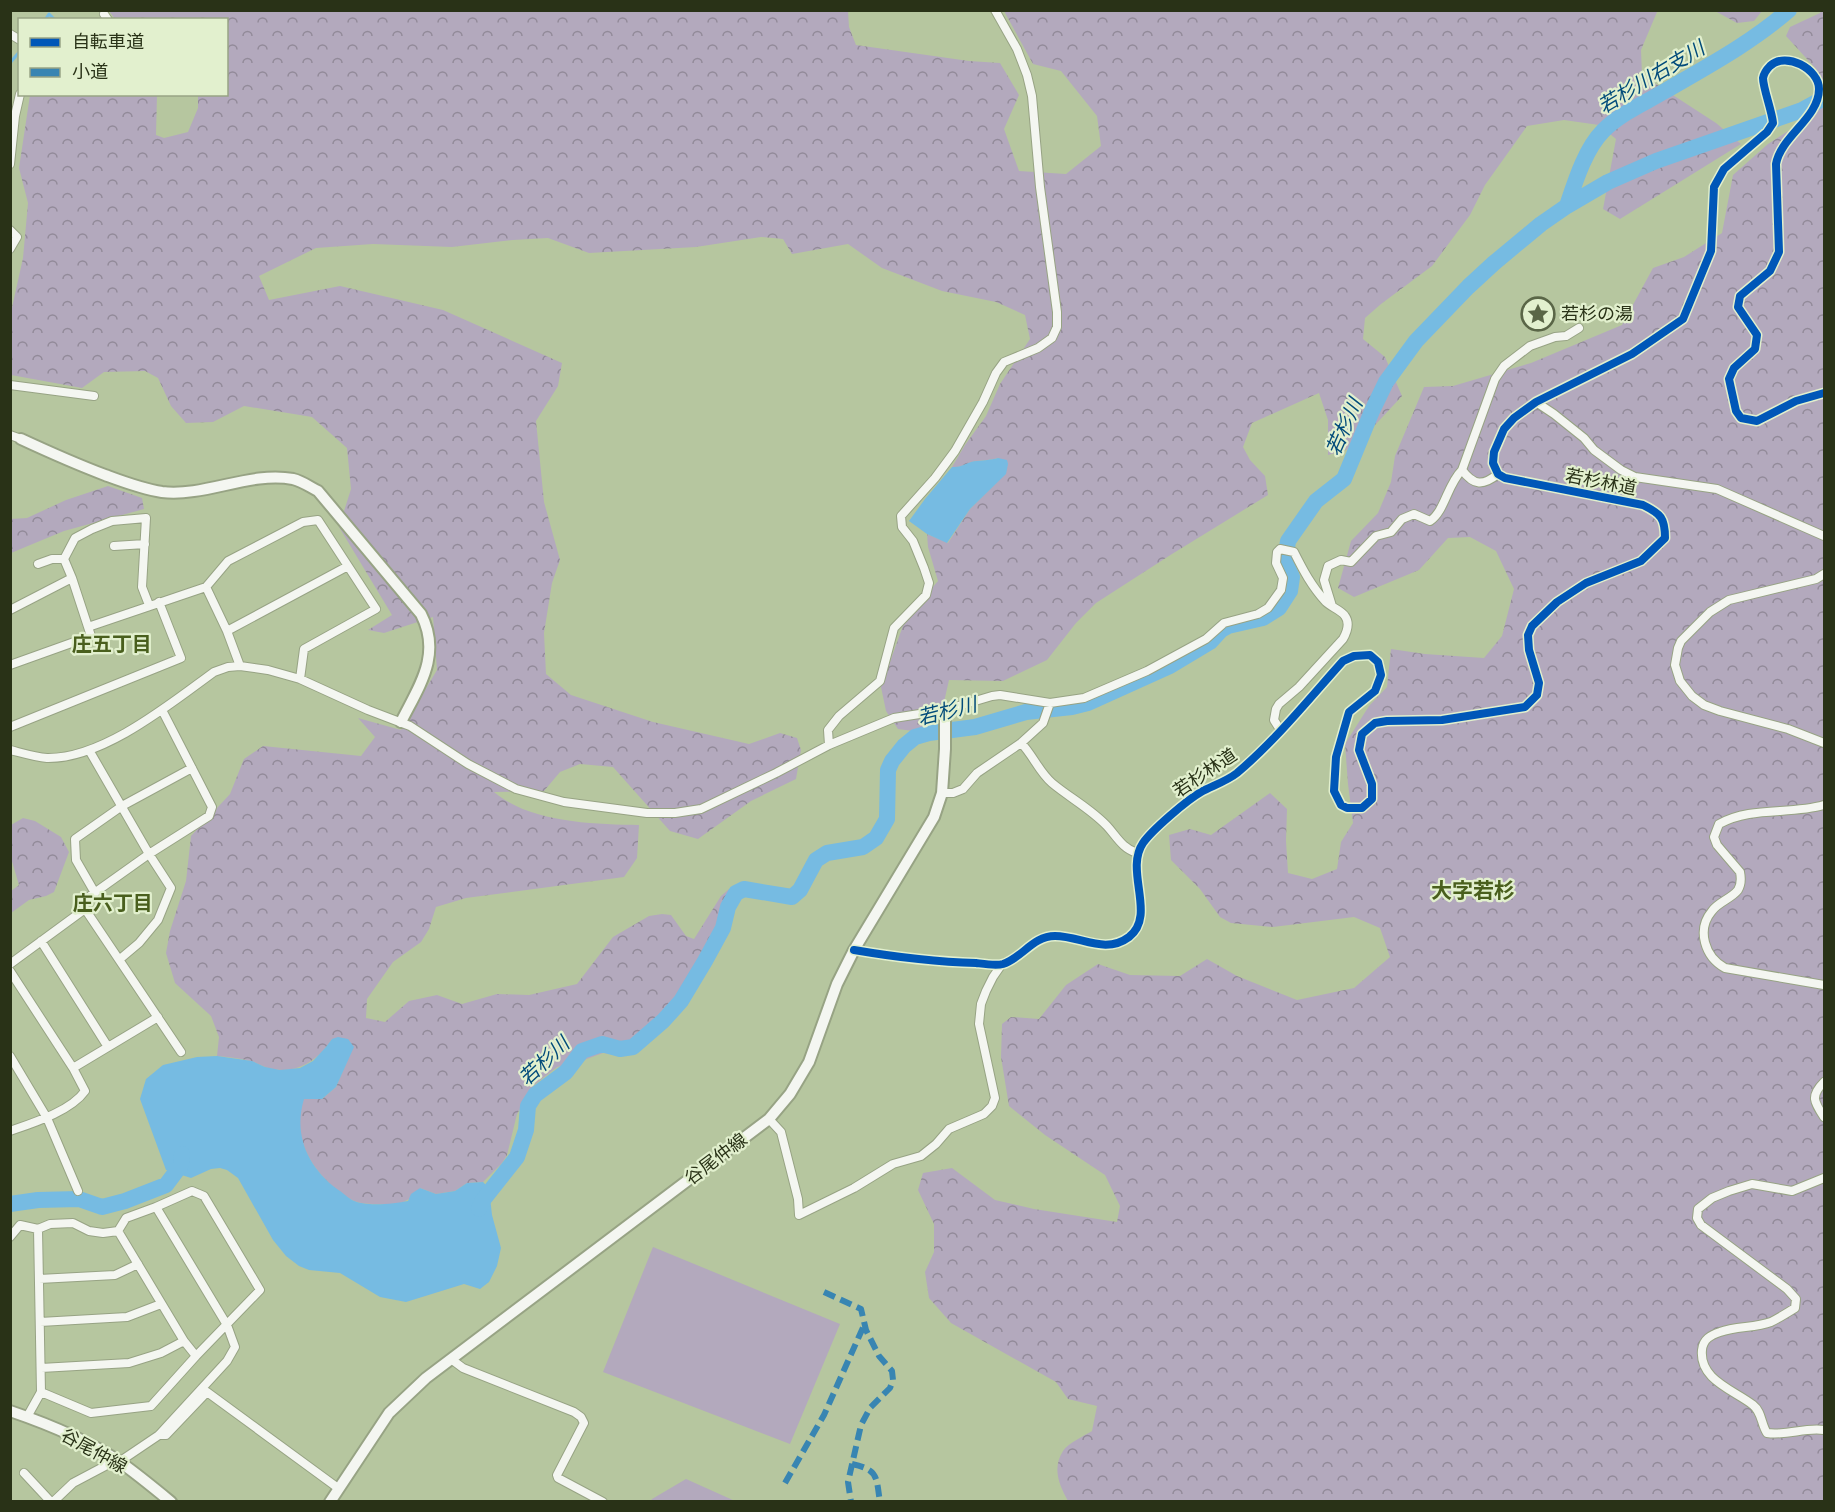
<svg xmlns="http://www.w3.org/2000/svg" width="1835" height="1512" font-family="'PT Sans Narrow','Noto Sans JP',sans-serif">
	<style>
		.forest { fill: url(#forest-crowns) }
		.pitch { fill: #b3a9bd }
		.water { fill: #76bbe2 }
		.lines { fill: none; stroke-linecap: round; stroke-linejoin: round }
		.stream { stroke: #76bbe2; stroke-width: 3 }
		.river { stroke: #76bbe2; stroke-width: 16 }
		.street-casing { stroke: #97a384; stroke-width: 10 }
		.secondary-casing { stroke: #97a384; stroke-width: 14 }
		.street { stroke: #f4f6f1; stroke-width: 8 }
		.secondary { stroke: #f4f6f1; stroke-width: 10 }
		.quiet { stroke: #3885b2; stroke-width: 6; stroke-dasharray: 12 6; stroke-linecap: butt }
		.cycleway-casing { stroke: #e2f0ce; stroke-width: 11 }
		.cycleway { stroke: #0057b8; stroke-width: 8 }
		.labels { text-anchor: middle; stroke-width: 4.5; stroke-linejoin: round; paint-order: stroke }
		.poi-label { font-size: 18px; fill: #293217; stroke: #e2f0ce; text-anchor: start }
		.street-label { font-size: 18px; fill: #293217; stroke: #e2f0ce }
		.water-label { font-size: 20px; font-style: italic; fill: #024b7a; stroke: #e2f0ce }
		.neighbourhood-label { font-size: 20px; font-weight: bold; fill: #495f1d; stroke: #e2f0ce }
		.quarter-label { font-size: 21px; font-weight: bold; fill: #495f1d; stroke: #e2f0ce }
	</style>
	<defs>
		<pattern id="forest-crowns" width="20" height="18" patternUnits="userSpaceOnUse" patternTransform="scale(1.5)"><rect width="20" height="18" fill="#b3a9bd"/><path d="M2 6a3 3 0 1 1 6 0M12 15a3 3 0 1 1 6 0" fill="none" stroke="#928a99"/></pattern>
	</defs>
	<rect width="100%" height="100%" fill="#b6c69f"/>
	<path class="forest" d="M109,11H848L849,27L856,45L969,61L1000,63L1019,95L1004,129L1019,171L1066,174L1101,146L1097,116L1061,71L1033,64L1004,11H1679L1657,12L1641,50L1642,75L1716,123L1741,144L1620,219L1603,209L1616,139L1599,125L1564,120L1527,126L1485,185L1470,215L1432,266L1381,304L1365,318L1363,339L1385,357L1402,396L1376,424L1346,450L1328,455V420L1319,393L1252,423L1243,447L1250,460L1265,476L1268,495L1172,554L1096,603L1076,623L1047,660L1003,681L949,680L939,724L913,731L898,729L886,711L881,687L905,620L938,581L928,547L927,534L948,543L970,509L1006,473L998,458C990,460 985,460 977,461C968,462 962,468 952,467L965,445L986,416L1000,384L1030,339L1025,315L996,302L942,291L882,268L848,244L792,254L783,239L761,237L696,247L589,253L548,238L513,240L452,247L373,244L316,248L259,276L269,300L340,286L443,310L562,363L558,386L536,421L544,502L560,560L552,583L544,633L546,674L571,695L653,722L749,744L780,733L797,738L801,750L796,779L751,801L698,839L670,831L613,767L580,764L560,772L544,791L494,792C531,823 593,824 639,825L637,858L624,877L466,898L436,907L429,929L421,942L393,962L367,999L366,1018L385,1022L409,1001L437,995L462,1004L497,994L529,995L577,984L613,937L649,916L662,914L671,915L686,936L694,939L721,896L729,889L732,921L686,1002L620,1055L603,1053L584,1060L557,1067L534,1085L517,1114L507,1155L502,1163L483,1182L467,1183L455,1191L436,1194L420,1188C405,1205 401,1204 379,1204C371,1204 359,1204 352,1200C327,1186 301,1157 300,1127C299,1117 301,1108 303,1099H322L336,1087L353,1047L332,1039C317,1062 295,1075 268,1068C261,1066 256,1062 250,1061C239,1058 228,1057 217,1056L219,1037L211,1016L175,983L166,953L170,931L186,881L191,836L230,794L244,759L263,746L361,756L375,737L358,718L401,730L437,670L433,617L384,633L368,630L392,615L339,527L351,489L347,448L312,417L244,406L213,422L186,423L171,406L158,378L145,371L104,372L82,388L11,375V312L23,258L28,203L19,168L30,95H157L156,135L164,138L188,132L198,108V95L226,94V20L115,19Z
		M1715,11H1762L1754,21L1737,23Z
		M1821,11H1824V1501H1068C1059,1485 1052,1468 1063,1451C1068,1443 1084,1436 1092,1431L1097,1406L1068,1399L1056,1382L951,1323L929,1298L925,1272L934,1252V1224L918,1190L923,1173L952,1168L995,1200L1034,1209L1117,1222L1120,1206L1105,1175L1045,1135L1009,1106L1001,1057L1002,1024L1011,1017L1039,1019L1066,985L1098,964L1130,975L1180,976L1207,959L1237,976L1297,1000L1354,988L1390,957L1380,928L1354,917L1273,927L1231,923L1220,917L1200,889L1171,860L1169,835L1190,829L1211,835L1270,793L1287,809L1286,841L1288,873L1312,879L1337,869L1341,842L1353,823L1348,784L1345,744L1369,706L1387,687L1391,649L1425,654L1484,658L1502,636L1514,589L1496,551L1470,537L1448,538L1419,570L1354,597L1338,588L1351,541L1378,513L1391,482L1395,456L1424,387L1453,386L1531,363L1622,325L1653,268L1684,257L1722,233L1733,175L1768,144L1815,114L1817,70L1786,36L1790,27L1820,13Z
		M108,486L142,498L144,509L64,531L11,553L10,519L27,518L66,500Z
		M23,818L35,821L61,837L69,852L54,892L46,896L29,900L11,913V891L19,885L11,858V825Z"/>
	<path class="pitch" d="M653,1247L840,1324L790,1444L603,1372Z
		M686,1479L735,1501H651L652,1499Z"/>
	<path class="water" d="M998,458L1007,460L1008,464L1006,474L970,509L947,543L927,534L909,521L925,499L952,467C962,468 968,461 977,461C985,460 990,460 998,458Z
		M338,1037L348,1039L354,1047L336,1087L322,1099H304C293,1135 308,1167 337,1189C342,1192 347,1197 352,1200C365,1207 393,1204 408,1201L411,1194L420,1188L436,1194L455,1191L467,1183L483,1182L489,1188L492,1215L501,1248L497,1266L489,1282L480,1289L464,1284L406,1302L380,1297L340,1273L309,1270L299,1266L286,1256L273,1240L238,1178L227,1170L220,1168L211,1169L191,1178L166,1170L140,1099L146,1079L163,1065L197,1057L217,1056L252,1061L265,1067L280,1070L300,1068L313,1061L326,1047L332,1039Z"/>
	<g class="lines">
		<path class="stream" d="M45,20L49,14L55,20
			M10,63L20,51"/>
		<path class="river" d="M1567,206C1575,182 1585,149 1603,131C1619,114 1645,103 1665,91C1708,66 1751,43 1789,10
			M10,1204L38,1200L79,1199L102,1207L125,1201L166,1185L181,1165L182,1154
			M479,1209L483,1200L517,1157L526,1130L528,1106L535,1095L566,1072L582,1051L602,1044L620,1049L633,1047L663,1021L681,1001L705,961L723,928L728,907L736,893L744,889L792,897L800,890L816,860L827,853L863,847L876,838L887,819L888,770L892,761L904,746L915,737L929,733L975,727L1026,712L1072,707L1088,703L1170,666L1210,642L1221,630L1228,626L1263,618L1279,608L1290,591L1292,577L1285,562L1288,541L1316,501L1344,479L1372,411L1386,382L1416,341L1468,287L1494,263L1541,224L1567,206L1608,182L1656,161L1802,110L1824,98"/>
		<g class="street-casing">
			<path id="street" d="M104,14L108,20
				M10,34L20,40
				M10,164L15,116L20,94
				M10,230L17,237L10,249
				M10,385L94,396
				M1536,402L1554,414L1584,438L1594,450L1621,470L1635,477L1717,489L1824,536
				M10,435L21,439
				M1462,470L1495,379L1504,366L1530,346L1555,337L1566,336L1579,328
				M114,546L145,544
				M38,564L52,559H64
				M1824,574L1816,579L1729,600L1710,612L1681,641L1678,648L1675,665L1680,681L1692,696L1704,705L1720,711L1788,729L1824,743
				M72,578L64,559L75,538L92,529L112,521L146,518L142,587L149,605
				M206,587L227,631L240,666
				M1332,606L1324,580L1328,566L1341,560L1351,562L1376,536L1391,532L1402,519L1414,514L1430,521C1445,511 1447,485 1462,470C1474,486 1483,486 1498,474
				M10,610L72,578L91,636L10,665
				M88,627L206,587L228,561L303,522L318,520L376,609L304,649L300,679
				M227,631L348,566
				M162,710L212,807L209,816L149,854L83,901L85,909L181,1052
				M10,727L181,658L159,602
				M1021,743C1033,755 1039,772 1052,783C1070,798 1091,809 1107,826C1117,837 1122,848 1137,853
				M829,745L828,730L839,716L880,681L894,628L926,595L929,583L924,568L913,541L902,527L901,516L935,478L955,451L983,402L996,373L1004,362L1038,348L1052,338L1057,327V312L1040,187L1032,96L1027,75L1017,49L995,10
				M10,750C22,753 35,757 47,758C103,759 170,704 214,672L228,667L240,666L268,670L300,679L368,710L410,726L468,764L516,789L564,802L647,813H675L701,809L776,773L829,745L894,718L945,710L992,696L1000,695L1050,703L1084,698L1147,671L1206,639L1224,623L1258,614L1268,608L1281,590L1283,578L1276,563L1277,552L1280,549L1294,552C1303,570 1312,587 1326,602C1331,607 1341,610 1345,616C1350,623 1347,632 1343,639L1299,687L1279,704L1276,709L1274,720L1281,731
				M89,750L149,854L171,888L158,920L139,943L120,959
				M942,793H953L963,789L977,773L1021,743L1043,723L1050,703
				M1824,805C1790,815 1751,806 1719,824L1714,837L1717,845L1740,872C1741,877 1741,885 1738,890C1731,899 1718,902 1712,911C1696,930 1705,957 1725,968L1824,985
				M95,893L76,860L75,839L122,806L192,768
				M41,941L108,1047
				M854,950C895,957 936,962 976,963C984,964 996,966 1003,964C1022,958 1033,936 1055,936C1081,936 1105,955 1129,937C1157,915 1124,871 1143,843C1152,830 1187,800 1201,792C1212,786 1227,781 1237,773C1276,740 1309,699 1343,661L1354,656L1370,655L1378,662L1381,675L1375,691L1349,712L1336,757L1334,791L1341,805L1347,808H1362L1372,799V784L1359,750L1362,734L1375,723L1387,721L1442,720L1525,707L1537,695L1539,683L1529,650L1528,635L1532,626L1557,602L1586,583L1641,561L1665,538C1665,518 1661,514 1643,505L1505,478L1498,474L1493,463L1494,452L1504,429L1514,418L1536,402L1632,354L1683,319L1711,251L1714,187L1724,169L1767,132L1773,123C1772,111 1763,88 1763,78C1764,73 1767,69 1770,66C1786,51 1819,69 1819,89C1819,118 1781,136 1776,164L1779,252L1770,271L1740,296L1738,307L1757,335L1755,349L1734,368L1729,379L1736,411L1741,418L1757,421L1796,401L1824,393
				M10,964L85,909
				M10,971L73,1068L85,1091C71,1111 33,1123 10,1131
				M10,1056L47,1118L78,1191
				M73,1068L158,1017
				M1824,1082C1810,1096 1814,1102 1824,1117
				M769,1119L781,1132L798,1199L799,1215L854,1188L893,1164L921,1156L936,1144L949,1129L984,1114L992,1106L995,1098L979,1024L981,1004L986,991L993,977L1002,964
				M1824,1178L1792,1191L1752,1184L1729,1191L1712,1198L1698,1209L1697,1218L1701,1225L1787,1289L1796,1299L1795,1308C1787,1313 1779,1318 1771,1322C1755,1328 1736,1326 1720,1332C1711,1335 1703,1339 1702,1350C1699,1380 1734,1390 1753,1405C1762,1412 1761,1424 1767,1433C1787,1436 1805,1427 1824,1430
				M156,1207L192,1191L204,1196L260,1290L196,1356
				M38,1229L50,1224L73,1223L89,1231L103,1233L118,1231
				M10,1237L20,1225L38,1229L41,1392L91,1413L151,1406L196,1356L184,1341L118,1231L126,1218L156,1207L227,1325L235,1347L227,1361L159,1435L119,1462L107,1465L73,1483L53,1502
				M39,1279L115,1275L138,1264
				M40,1322L127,1317L161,1304
				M451,1359L463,1368L574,1412L581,1417L584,1423L557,1475L558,1478L603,1502
				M41,1368L129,1363L161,1353L184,1341
				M27,1417L41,1392
				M159,1435H166L207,1392L338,1488
				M24,1473L51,1502"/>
		</g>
		<g class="secondary-casing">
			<path id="secondary" d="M21,439C49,452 76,464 105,475C124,482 142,489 162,492C206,497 250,471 293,479C302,481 310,487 318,491L421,614C442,655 419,686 401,722
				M10,1411C45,1423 89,1441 120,1462C137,1474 154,1488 171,1502
				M330,1502L389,1413L426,1378L769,1119L790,1094L809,1062L837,984L854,950L934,817L942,793L945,749V710"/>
		</g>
		<use href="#street" class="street"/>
		<use href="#secondary" class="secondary"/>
		<path class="quiet" d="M824,1292L861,1309L866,1330L879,1356L892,1371L893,1380L890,1388L870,1408L861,1425L848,1482L851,1502
			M852,1464C879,1470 876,1477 880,1502
			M785,1483L824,1415L865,1323"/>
		<g class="cycleway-casing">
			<path id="cycleway" d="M854,950C895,957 936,962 976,963C984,964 996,966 1003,964C1022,958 1033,936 1055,936C1081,936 1105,955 1129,937C1157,915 1124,871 1143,843C1152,830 1187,800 1201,792C1212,786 1227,781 1237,773C1276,740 1309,699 1343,661L1354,656L1370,655L1378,662L1381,675L1375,691L1349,712L1336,757L1334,791L1341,805L1347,808H1362L1372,799V784L1359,750L1362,734L1375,723L1387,721L1442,720L1525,707L1537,695L1539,683L1529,650L1528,635L1532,626L1557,602L1586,583L1641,561L1665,538C1665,518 1661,514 1643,505L1505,478L1498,474L1493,463L1494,452L1504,429L1514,418L1536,402L1632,354L1683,319L1711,251L1714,187L1724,169L1767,132L1773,123C1772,111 1763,88 1763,78C1764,73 1767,69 1770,66C1786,51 1819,69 1819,89C1819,118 1781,136 1776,164L1779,252L1770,271L1740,296L1738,307L1757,335L1755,349L1734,368L1729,379L1736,411L1741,418L1757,421L1796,401L1824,393"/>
		</g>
		<use href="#cycleway" class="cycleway"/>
	</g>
	<defs>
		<g id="sight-ring" transform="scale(1.725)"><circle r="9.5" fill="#e2f0ce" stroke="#5a6647" stroke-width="1.5"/><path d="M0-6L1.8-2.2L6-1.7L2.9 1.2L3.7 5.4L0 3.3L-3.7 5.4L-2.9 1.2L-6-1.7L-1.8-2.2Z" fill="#5a6647"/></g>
	</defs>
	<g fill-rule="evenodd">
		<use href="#sight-ring" x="1538" y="314"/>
	</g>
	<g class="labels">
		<g class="poi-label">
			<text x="1561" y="320">若杉の湯</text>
		</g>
		<g class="street-label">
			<text transform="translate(1601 482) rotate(11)" y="6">若杉林道</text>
			<text transform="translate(1205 773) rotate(-34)" y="6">若杉林道</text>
			<text transform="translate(716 1159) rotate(-37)" y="6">谷尾仲線</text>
			<text transform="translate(94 1451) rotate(29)" y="6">谷尾仲線</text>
		</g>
		<g class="water-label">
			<text transform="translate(1651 77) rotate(-31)" y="7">若杉川右支川</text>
			<text transform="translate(1344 427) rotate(-66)" y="7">若杉川</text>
			<text transform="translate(947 711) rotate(-14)" y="7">若杉川</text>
			<text transform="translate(544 1061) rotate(-43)" y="7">若杉川</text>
		</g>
		<g class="neighbourhood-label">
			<text x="112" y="651">庄五丁目</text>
			<text x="113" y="910">庄六丁目</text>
		</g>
		<g class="quarter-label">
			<text x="1473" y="898">大字若杉</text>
		</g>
	</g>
	<rect width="1835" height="1512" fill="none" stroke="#293217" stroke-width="24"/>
	<rect x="18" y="18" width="210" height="78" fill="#e2f0ce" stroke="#98a485" stroke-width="1.5"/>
	<rect x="30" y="38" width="30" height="9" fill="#0057b8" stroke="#98a485" stroke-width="1.5"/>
	<text x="72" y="48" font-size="18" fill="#293217">自転車道</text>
	<rect x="30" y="68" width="30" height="9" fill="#3885b2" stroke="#98a485" stroke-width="1.5"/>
	<text x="72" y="78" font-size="18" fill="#293217">小道</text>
</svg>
